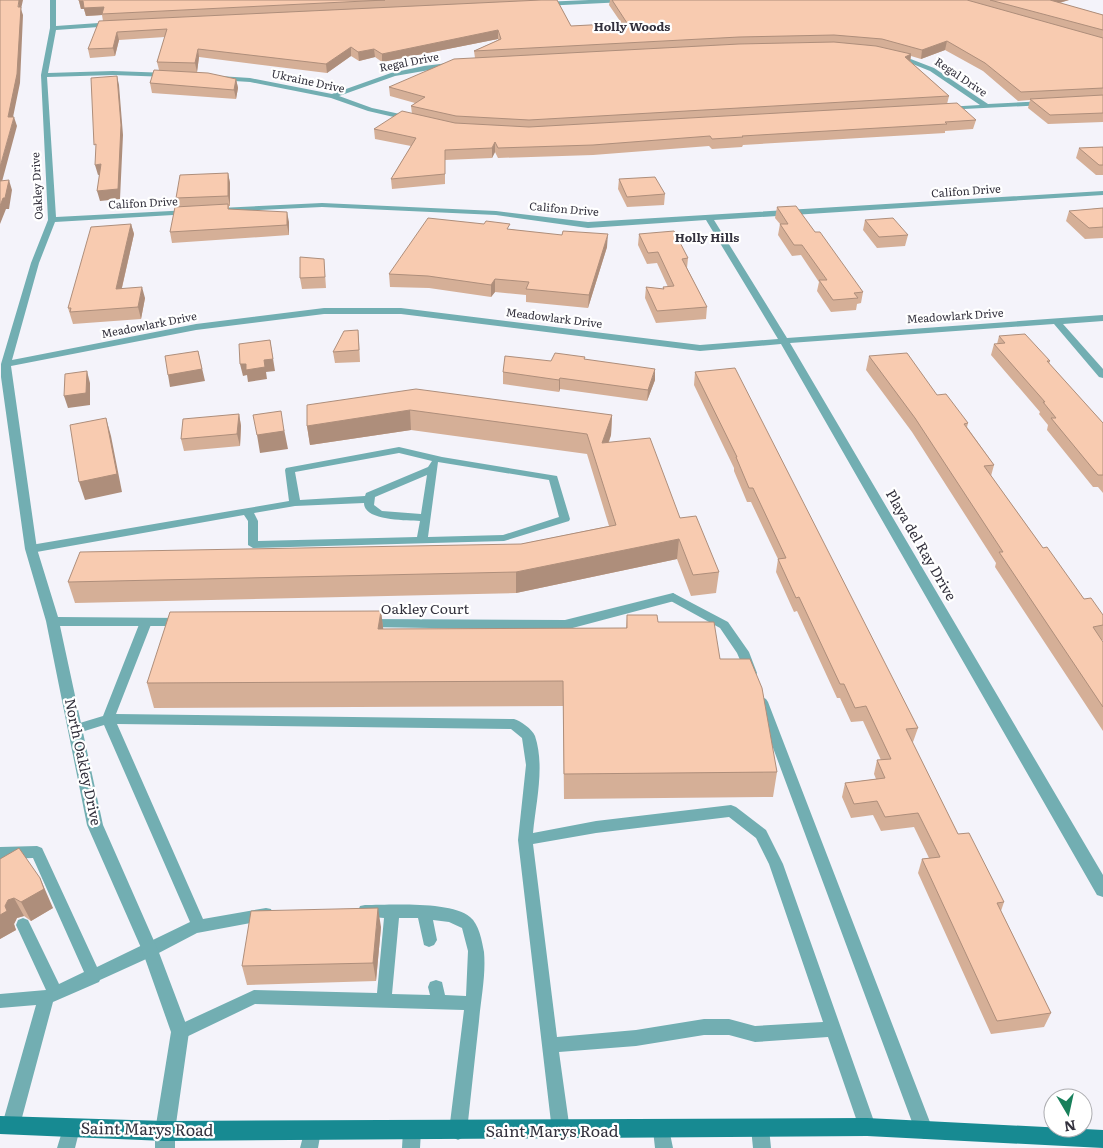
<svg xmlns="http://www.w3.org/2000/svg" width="1103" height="1148" font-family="Literata,serif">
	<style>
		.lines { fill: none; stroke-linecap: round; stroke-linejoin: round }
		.service { fill: #72aeb2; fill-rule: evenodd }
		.minor { fill: #72aeb2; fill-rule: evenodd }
		.secondary { fill: #178a92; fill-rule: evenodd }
		.wall { fill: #d5af97 }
		.shaded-wall { fill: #ae8e7b }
		.building { fill: #f8cbb0; stroke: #ae8e7b }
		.labels { text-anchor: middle; stroke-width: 4.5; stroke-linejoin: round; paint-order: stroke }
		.far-street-label { font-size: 11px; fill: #33313d; stroke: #fff }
		.far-neighbourhood-label { font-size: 12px; font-weight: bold; fill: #33313d; stroke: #fff }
		.street-label { font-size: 14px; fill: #33313d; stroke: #fff }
		.near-street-label { font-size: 16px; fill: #33313d; stroke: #fff }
	</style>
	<rect width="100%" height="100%" fill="#f4f3fa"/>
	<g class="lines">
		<path class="service" d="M399,447L442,457L557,476L570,519L569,521L504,541L253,548L248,545V521L244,515L31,553L26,549L31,545L289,501L285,470L286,468ZM399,453L432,461L428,467L366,493L365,496L300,500L295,472ZM438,462L549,480L559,517L503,535L428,537ZM427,475L421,514L382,511L374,505L375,497ZM364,503C364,521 406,520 420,521L417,537L258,541V521L254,513L295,506Z
			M673,593L728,622L749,652L757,673L755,676H747L737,653L720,628L669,600L667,597Z
			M146,618L152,622L116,714L514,719C521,721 532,729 535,736C545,766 536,802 533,833L596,821L731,805L736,807L766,830L783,864L876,1127L873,1133L867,1136L861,1133L828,1037L755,1042L729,1035H704L636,1046L559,1052L570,1131L567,1137L561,1140L555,1137L552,1131L518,840L526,765L522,738L511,729L117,724L203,919L266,908L271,909L273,914L271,919L266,920L197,933L155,955L100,980L99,982L53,1002L20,1125L17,1131L11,1134L5,1131L2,1125L36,1005L0,1008V994L46,990L16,925L18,920L23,918L28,920L59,984L84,972L33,858L0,859V847L37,846L42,848L97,967L190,922L104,725L75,734L70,732L69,729L70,726L103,716L140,622ZM729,817L756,838L769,864L823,1022L755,1026L729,1019H704L636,1030L557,1037L533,844L596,833Z
			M762,697L766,699L768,702L933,1130L930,1136L924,1139L918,1136L915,1130L756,702L758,699Z
			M365,905C390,905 451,901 470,917C479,924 482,941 484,952C486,975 481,998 479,1021C475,1057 471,1094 467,1131L464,1137L458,1140L452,1137L449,1131L464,1010L255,1004L180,1040L174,1037L172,1032L174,1027L254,990L377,993L384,918L360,916L358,911L360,906ZM399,918H418L424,945L429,947L434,945L437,940L433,920L449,922L462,928L468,951L466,996L445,995L442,982L436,980L430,982L428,987L430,995L392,994Z
			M71,1119L77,1122L80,1128L75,1148H57L65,1122Z
			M760,1119L766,1122L769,1128L771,1148H753L751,1128L754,1122Z
			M662,1121L668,1124L673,1148H655L653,1130L656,1124Z
			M312,1122L318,1125L321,1131L318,1148H300L306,1125Z
			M412,1122L418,1125L421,1131L420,1148H402L403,1131L406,1125Z"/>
		<path class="minor" d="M50,0H56V26L113,22L116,24L113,26L56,30L48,73L113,71L169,73L172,75L169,77L113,75L47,77L56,217L190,210L194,212L190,214L55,222L39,263L12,360L196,324L324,308H401L700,345L778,339L706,220L588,228L496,215L322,207L217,212L216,210L220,208L322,203L496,211L588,222L1103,191V195L714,220L787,338L1103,315V321L1063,324L1103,369V378L1099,377L1054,324L790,343L1103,875V897L1097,895L781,344L700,351L401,314H324L196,330L11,366L37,549L58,617L183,618L188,619L190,622L188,625L183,626H60L103,825L158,950L189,1032L175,1131V1148H155V1131L171,1032L142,950L87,825L46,621L25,549L1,377V364L31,263L48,220L41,75L50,28Z
			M589,0H628L625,2L542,6L539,4L542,2Z
			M895,53L934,68L988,104L1046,101L1049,103L1046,105L944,110V108L946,107L980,105L930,71L893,56V54Z
			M456,62L459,64L458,65L395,76L339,96L372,108L414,117L415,119L411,121L368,111L331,98L250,82L219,80L216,78L219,76L250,78L332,94L391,73L424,66Z
			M673,593L679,597L678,600L565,630L366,627L361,626L359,623L361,620L366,619L565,620Z"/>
		<path class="secondary" d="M0,1116L165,1121L867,1118L1103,1130V1148L867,1136L165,1141L0,1134Z"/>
	</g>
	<path class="wall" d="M79,0H557L571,26L622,24L609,5L610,0H1069L1060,3L1103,15V122L1048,124L1028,108L1030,100L1018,101L983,71L945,50L921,59L911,56L910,61L949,96L947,104L976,120L973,129L945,131V133L743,145L742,147L712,149L709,146L593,155L498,158L495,152L492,158L445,160V184L392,189L391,179L411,146L375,139L374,129L412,114L411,106L415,103L390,96L389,87L475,58L474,51L498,40V39L382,62L375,57L359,61L351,56L327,73L199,57L197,72L236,79L238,88L236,99L152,93L150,83L159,70L157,62L165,37L119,40L115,56L90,58L88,49L103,21L102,15L86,16L84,9H81L79,1Z
		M1103,147V175H1096L1076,158L1079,148Z
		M228,173L230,183V206H229V209L289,222V235L172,243L170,232L178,206L176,198Z
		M619,179L665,194L664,205L627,207L618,189Z
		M777,207L815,232L863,292L861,303L857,304L856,310L831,312L817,291L819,282L801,255L792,256L778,235L780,224L775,218Z
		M1103,208V238L1085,239L1066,221L1069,211Z
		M865,220L908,235L905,246L877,248L863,230Z
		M131,224L134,234L122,288L145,298L141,319L73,324L68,308Z
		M510,229L607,247L588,308L526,302V295L495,292L491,297L429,288L390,287L389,274Z
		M639,234L688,258L687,268L707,307L706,319L656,323L645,298L646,287L663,289V287H668L657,263L647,264L638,245Z
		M324,259L326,288L302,289L300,278Z
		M358,330L359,342L360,362L335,363L333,352Z
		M999,336L1050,361L1049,364L1103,423V493L1098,487H1093L1047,430L1048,425L1039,414L1040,412L991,355L994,344H997Z
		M869,356L937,395L968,423L967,427L994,465L991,476L1043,548L1084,599L1103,615V640H1102L1103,642V731L995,567L996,563L912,432L866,370Z
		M585,359L655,380L647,401L560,389L559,392L503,384V372L551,361Z
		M695,372L918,728L913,742H912L958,834L1004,902L1001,911L1051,1013L1044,1027L991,1034L918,873L922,859L929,858L914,827L881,831L873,815L851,818L842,797L845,783L876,779L874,774L877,760H881L863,721L851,722L840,698H837L797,611L794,612L776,572L778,559L751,502H747L734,471V468L694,385Z
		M307,405L612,415L611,435L609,442L680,518L719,572L716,593L691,596L677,559L516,593L75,603L68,582L521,544L609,526L587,454L411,430L310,445L307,426Z
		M239,414L241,426L240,446L184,451L181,439Z
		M381,611L383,629L626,628L627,615L658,622L720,659L777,772L773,797L564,799L563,706L154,708L147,683Z
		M0,859L53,908L31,921L24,916L17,918L14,924L16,930L0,939Z
		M381,927L376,981L247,985L242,966Z"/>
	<path class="shaded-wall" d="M19,0H23L21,9L23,15L20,83L11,127L8,117Z
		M1049,0H1069L1047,6Z
		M79,1H83L104,7L102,14V15L86,16L84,9H81Z
		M498,30V39L382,62V54Z
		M117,32L119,40L115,56L113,48Z
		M947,41L945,50L921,59L922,50Z
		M351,47V56L327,73L326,64Z
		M198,49L199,57L197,72L195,63Z
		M374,49L375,57L359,61L358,52Z
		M911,54L910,63L905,57Z
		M117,76L119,85L123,135L120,199L100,201L97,191Z
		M236,79L238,88L236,99L234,90Z
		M14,117L17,126L0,189V167Z
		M495,142V152L492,158V148Z
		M101,164L103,174L98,175L95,165Z
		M228,173L230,183V206L228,196Z
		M9,180L12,190L9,209H6L0,224V206Z
		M287,212L289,222V235L287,225Z
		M131,224L134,234L119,300L116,289Z
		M608,234L607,247L588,308L589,295Z
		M495,279V292L491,297V285Z
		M142,287L145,298L141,319L138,307Z
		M270,340L275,371L266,372L267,379L248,382L247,375L243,376L240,364L264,360Z
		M198,351L205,381L170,387L168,375Z
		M655,369V380L647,401L648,390Z
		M87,371L90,383V405L68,408L64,396Z
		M560,378V389L559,392V380Z
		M410,410L411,430L310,445L307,426Z
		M239,414L241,426L240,446L237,434Z
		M612,415L611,435L601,463L602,443Z
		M106,418L111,436L122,492L85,500L79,482Z
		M284,429L288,449L260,453L257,435Z
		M679,539L677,559L516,593V572Z
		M381,611L384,635L378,629Z
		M40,878L53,908L31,921L21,902Z
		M14,898L24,916L17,918L14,924L16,930L0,939V915L8,900Z
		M378,908L381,927L376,981L373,963Z"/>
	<path class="building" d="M0,0H19L18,7H21L17,74L8,117H14L0,167Z
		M79,0H385L102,14L104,7L84,8L83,1H79Z
		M541,0H557L571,26L627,23L612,0H967L1103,38V88L1021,92L985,63L947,41L922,50L882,39L834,35L739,37L474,51L501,39L498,30L382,54L374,49L358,52L351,47L326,64L198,49L195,63L157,62L167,29L117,32L113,48L88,49L99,21Z
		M990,0H1050L1103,15V30Z
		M834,42L876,46L911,54L905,57L949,96L529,120L456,116L411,106L425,97L389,87L454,59L739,44Z
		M154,70L208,73L236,79L234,90L150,83Z
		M117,76L121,125L118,189L97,191L101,164L95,165L96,144L94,145L91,78Z
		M1103,95V113L1050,115L1030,99Z
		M957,103L976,120L945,122L947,124L742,136L743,137L712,139L710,136L593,145L498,148L495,142L492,148L445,150V174L391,179L416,138L374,129L402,111L455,123L529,127Z
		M1103,147V165H1099L1079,148Z
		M228,173V196L176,198L180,175Z
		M655,177L665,194L627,197L619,179Z
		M9,180L5,198H3L0,206V181Z
		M228,204V209L287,212V225L170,232L175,207Z
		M796,206L815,232H820L863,292L854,293L858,298L833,300L819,280H827L802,245H794L780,224H788L777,207Z
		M1103,208V227L1089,228L1069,211Z
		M428,218L484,224L486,221L510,224L507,229L562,235L563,231L608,234L589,295L526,289L529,282L495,279L491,285L428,276L389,274Z
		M893,218L908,235L879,237L865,220Z
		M131,224L116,289L142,287L138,307L70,312L71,308H68L91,227Z
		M674,231L688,258L682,259L707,307L657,311L646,287L664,289L663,287L674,286L658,252L648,253L639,234Z
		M300,257L324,259L325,277L300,278Z
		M358,330L359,350L333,352L344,331Z
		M1025,334L1050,361H1047L1103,423V475H1098L1051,418H1056L1043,402H1045L994,344L1005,343L999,336Z
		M270,340L273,359L264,360L265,367L246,370V364H240L239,344Z
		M198,351L202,369L168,375L165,356Z
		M555,353L585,357L584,359L655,369L648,390L560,378L559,380L503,372L505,356L551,361Z
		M907,353L937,395L946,394L968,423L964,424L994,465L984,466L1043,548L1047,547L1084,599L1091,598L1103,615V625L1093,627L1103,642V707L999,552H1003L915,418L869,356Z
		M735,368L918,728L906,729L958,834L969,833L1004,902L997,903L1051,1013L997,1021L922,859L940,857L918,813L885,817L877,801L854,804L845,783L885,778L877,760L891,759L866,706L855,708L844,684H840L799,597L796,598L778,559L786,558L753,488H749L736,457H737L695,372Z
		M87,371L86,393L64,396L65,374Z
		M416,389L612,415L602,443L650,438L680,518L696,516L719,572L693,575L679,539L516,572L68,582L80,552L521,544L616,525L587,434L410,410L307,426V405Z
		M281,411L284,431L257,435L253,415Z
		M239,414L237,434L181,439L183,419Z
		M106,418L117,474L79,482L70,425Z
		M381,611L378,629L627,628V615H657L658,622H714L720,659H750L762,688L777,772L564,774L563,681L147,683L170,612Z
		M19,848L40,878L44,889L21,902L14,898L8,900L5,906L7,911L0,915V859Z
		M378,908L373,963L242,966L251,911Z"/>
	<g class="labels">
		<g class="far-street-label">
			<text transform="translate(409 62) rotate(-11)" y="4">Regal Drive</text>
			<text transform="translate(961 77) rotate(34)" y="4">Regal Drive</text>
			<text transform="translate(308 81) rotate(12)" y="4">Ukraine Drive</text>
			<text transform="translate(37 186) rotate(-93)" y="4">Oakley Drive</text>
			<text transform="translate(966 191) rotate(-4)" y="4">Califon Drive</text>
			<text transform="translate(143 203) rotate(-3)" y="4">Califon Drive</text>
			<text transform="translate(564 209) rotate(5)" y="4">Califon Drive</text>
			<text transform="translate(955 316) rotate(-4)" y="4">Meadowlark Drive</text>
			<text transform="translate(554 318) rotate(7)" y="4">Meadowlark Drive</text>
			<text transform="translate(149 325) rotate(-11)" y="4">Meadowlark Drive</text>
		</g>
		<g class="far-neighbourhood-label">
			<text x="632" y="31">Holly Woods</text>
			<text x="707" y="242">Holly Hills</text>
		</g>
		<g class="street-label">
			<text transform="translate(921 545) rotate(60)" y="5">Playa del Ray Drive</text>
			<text x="425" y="614">Oakley Court</text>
			<text transform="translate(83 762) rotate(78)" y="5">North Oakley Drive</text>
		</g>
		<g class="near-street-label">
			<text transform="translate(147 1129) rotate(1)" y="6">Saint Marys Road</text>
			<text x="552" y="1137">Saint Marys Road</text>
		</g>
	</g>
	<g transform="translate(1068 1113) rotate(171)"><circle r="24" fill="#ffffff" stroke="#adadb1"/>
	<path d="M0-4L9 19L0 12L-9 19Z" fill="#18805b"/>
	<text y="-8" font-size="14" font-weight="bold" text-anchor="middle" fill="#33313d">N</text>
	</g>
</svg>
